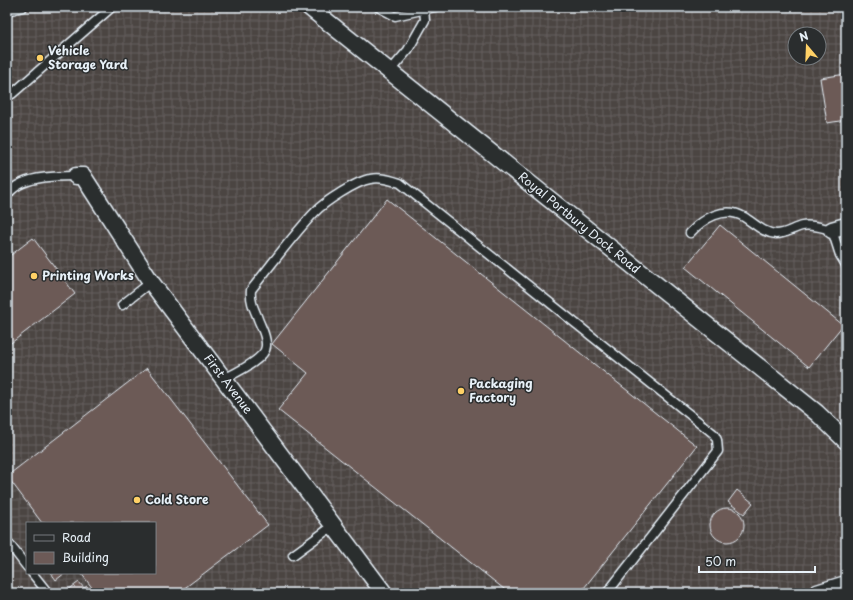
<svg xmlns="http://www.w3.org/2000/svg" width="853" height="600" font-family="'Playpen Sans',sans-serif">
	<style>
		.industrial { fill: url(#industrial-grid); fill-rule: evenodd }
		.building { fill: #6c5a57; stroke: #e8f1f8 }
		.lines { fill: none; stroke-linecap: round; stroke-linejoin: round }
		.service-casing { stroke: #e8f1f8; stroke-width: 11 }
		.minor-casing { stroke: #e8f1f8; stroke-width: 19 }
		.path { stroke: #e8f1f8; stroke-width: 2.5; stroke-dasharray: 3 3; stroke-linecap: butt }
		.service { stroke: #2a2d2e; stroke-width: 8 }
		.minor { stroke: #2a2d2e; stroke-width: 16 }
		.poi-dot { fill: #ffd166; stroke: #2a2d2e; stroke-width: 1.5 }
		.labels { text-anchor: middle; stroke-width: 3; stroke-linejoin: round; paint-order: stroke }
		.poi-label { font-size: 12px; font-weight: bold; fill: #e8f1f8; stroke: #2a2d2e; text-anchor: start }
		.street-label { font-size: 12px; fill: #e8f1f8; stroke: #2a2d2e }
	</style>
	<defs>
		<pattern id="industrial-grid" width="8" height="8" patternUnits="userSpaceOnUse"><rect width="8" height="8" fill="#4c4443"/><path d="M0 4h8M4 0v8" fill="none" stroke="#665f5f"/></pattern>
	</defs>
	<rect width="100%" height="100%" fill="#3e3a3a"/>
	<filter id="ink" filterUnits="userSpaceOnUse"><feTurbulence type="fractalNoise" baseFrequency=".025" numOctaves="2"/><feDisplacementMap in="SourceGraphic" scale="8" xChannelSelector="R" yChannelSelector="G"/><feConvolveMatrix kernelMatrix="1 2 1 2 8 2 1 2 1" color-interpolation-filters="sRGB"/></filter>
	<g filter="url(#ink)">
		<path class="industrial" d="M7,7H846V593H7ZM795,34H819V58H795ZM27,523H155V573H27Z"/>
		<path class="building" d="M846,74V120L827,123L820,78Z
			M387,199L697,446L580,593H509L278,410L308,373L272,344Z
			M720,225L843,325L809,367L685,267Z
			M33,238L75,294L7,346V258Z
			M147,368L268,525L178,593H96L81,573H155V523H42L7,476Z
			M737,490L753,503L744,514L728,502Z
			M710 525a17 17 0 1 1 34 0a17 17 0 1 1-34 0Z
			M51,573H65L56,580Z
			M79,582L84,588L87,586L93,593H71L68,590Z"/>
		<g class="lines">
			<g class="service-casing">
				<path id="service" d="M378,7L395,16L435,7
					M7,11L23,7
					M390,71L408,50L425,20L424,9
					M7,95L12,94L112,7
					M7,196C18,176 55,176 76,176
					M690,233C703,219 724,205 744,217C754,223 763,233 776,234C786,234 793,228 802,226C812,224 823,228 832,230L840,255L846,265
					M122,305L151,282
					M224,379C235,373 266,359 266,346C267,335 260,326 257,316C253,307 250,300 251,290C272,264 292,236 315,212C324,202 357,181 370,179C381,177 390,180 400,183L714,434L717,440L718,451L607,593
					M7,541L27,567
					M293,555L334,525
					M32,573L48,593"/>
			</g>
			<g class="minor-casing">
				<path id="minor" d="M309,7L817,413L846,441
					M76,176H83L151,282L384,593
					M832,230L846,226
					M817,593L846,584"/>
			</g>
			<path class="path" d="M845,570L844,555L846,549"/>
			<use href="#service" class="service"/>
			<use href="#minor" class="minor"/>
		</g>
	</g>
	<g class="poi-dot">
		<circle cx="40" cy="58" r="4"/>
		<circle cx="34" cy="276" r="4"/>
		<circle cx="461" cy="391" r="4"/>
		<circle cx="137" cy="500" r="4"/>
	</g>
	<g class="labels">
		<g class="poi-label">
			<text x="48" y="55">Vehicle<tspan x="48" dy="14">Storage Yard</tspan></text>
			<text x="42" y="280">Printing Works</text>
			<text x="469" y="388">Packaging<tspan x="469" dy="14">Factory</tspan></text>
			<text x="145" y="504">Cold Store</text>
		</g>
		<g class="street-label">
			<text transform="translate(579 223) rotate(39)" y="4">Royal Portbury Dock Road</text>
			<text transform="translate(228 384) rotate(53)" y="4">First Avenue</text>
		</g>
	</g>
	<rect width="853" height="600" fill="none" stroke="#2a2d2e" stroke-width="24"/>
	<rect x="12" y="12" width="829" height="576" fill="none" stroke="#e8f1f8" stroke-width="1.5" filter="url(#ink)"/>
	<rect x="26" y="522" width="130" height="52" fill="#2a2d2e" stroke="#767b7f"/>
	<rect x="34" y="535" width="20" height="6" fill="#2a2d2e" stroke="#767b7f"/>
	<text x="62" y="542" font-size="12" fill="#e8f1f8">Road</text>
	<rect x="34" y="552" width="20" height="12" fill="#6c5a57" stroke="#767b7f"/>
	<text x="62" y="562" font-size="12" fill="#e8f1f8">Building</text>
	<g transform="translate(807 46) rotate(341)"><circle r="19" fill="#2a2d2e" stroke="#767b7f"/>
	<path d="M0-3L7 15L0 10L-7 15Z" fill="#ffd166"/>
	<text y="-6" font-size="11" font-weight="bold" text-anchor="middle" fill="#e8f1f8">N</text>
	</g>
	<path d="M699 566v6h116v-6" fill="none" stroke="#e8f1f8" stroke-width="2"/>
	<text x="705" y="566" font-size="12" fill="#e8f1f8" stroke="#2a2d2e" stroke-width="3" paint-order="stroke">50 m</text>
</svg>
